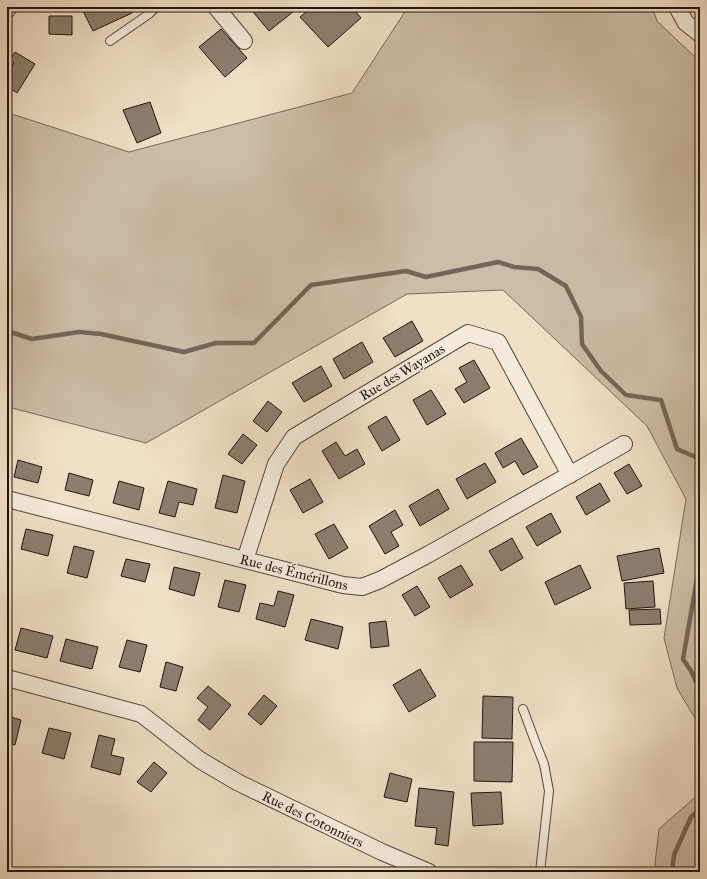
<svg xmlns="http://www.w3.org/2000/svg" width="707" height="879" font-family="'IM FELL Great Primer',serif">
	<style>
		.green { fill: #cdbda8; stroke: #78685b }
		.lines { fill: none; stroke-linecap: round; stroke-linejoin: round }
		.stream { stroke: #746557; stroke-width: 4.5 }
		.building { fill: #8d7e6e; stroke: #22140e }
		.lane-casing { stroke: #56473c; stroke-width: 10 }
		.street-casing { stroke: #56473c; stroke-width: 18 }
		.lane { stroke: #f5ebdb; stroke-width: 8 }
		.street { stroke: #f5ebdb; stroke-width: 16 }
		.labels { text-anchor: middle; stroke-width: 3.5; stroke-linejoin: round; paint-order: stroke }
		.street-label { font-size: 14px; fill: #22140e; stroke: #f5ebdb }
	</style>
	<rect width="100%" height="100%" fill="#f0e0c7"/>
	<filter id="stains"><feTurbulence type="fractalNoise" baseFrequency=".005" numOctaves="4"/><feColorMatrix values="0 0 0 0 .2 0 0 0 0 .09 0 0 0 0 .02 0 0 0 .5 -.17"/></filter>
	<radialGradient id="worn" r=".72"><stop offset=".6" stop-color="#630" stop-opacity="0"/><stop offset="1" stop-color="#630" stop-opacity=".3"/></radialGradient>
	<path class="green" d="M408,7H652L657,21L696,58L700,60V727L677,688L664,638L686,499L647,426L503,290L407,294L146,443L12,408L7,400V115H15L129,152L352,93Z
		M700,793V872H654L659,829Z"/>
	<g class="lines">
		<path class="stream" d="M7,331L32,339L79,332L101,334L184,352L216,343H254L311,285L406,271L426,277L498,262L514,267L538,269L566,286L581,317L582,344L601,371L626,395L661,400L677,449L698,458L700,463
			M700,562L683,659L691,671L700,690
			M672,872L674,855L691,817L700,809"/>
	</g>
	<path class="building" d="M81,7H129L132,13L93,31Z
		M249,7H299L269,31Z
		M312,7H352L361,18L328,47L300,17Z
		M49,16H72V35L49,34Z
		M221,29L247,58L225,77L199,47Z
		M15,52L35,64L17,93L7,86V74L14,63L10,60Z
		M150,102L161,133L137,143L123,110Z
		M412,321L423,341L395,357L383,338Z
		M362,342L373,362L344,379L333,359Z
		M474,360L490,388L464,403L455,389L467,382L459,368Z
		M321,366L332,386L304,402L292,383Z
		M431,390L446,414L427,425L413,400Z
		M268,401L282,412L267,432L253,421Z
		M386,416L400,440L382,451L368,427Z
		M243,434L257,445L242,464L228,454Z
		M521,438L538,467L523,475L515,461L503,468L495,453Z
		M336,442L345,456L357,449L365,464L339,479L322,451Z
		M18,460L42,467L38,483L14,477Z
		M485,463L496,482L467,499L456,479Z
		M629,464L642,486L627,494L614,473Z
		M69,473L93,480L89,496L65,490Z
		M223,475L245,481L237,513L215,508Z
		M310,479L323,502L303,513L290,490Z
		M119,481L144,488L139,510L113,503Z
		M168,481L197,489L193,505L179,502L175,517L159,513Z
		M600,483L610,501L586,515L576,497Z
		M438,489L449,509L420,526L409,506Z
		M395,510L403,525L391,532L399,546L385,554L369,526Z
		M551,513L561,532L537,546L526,527Z
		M334,524L348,548L329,559L315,534Z
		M26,529L53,535L48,556L21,549Z
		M512,538L523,558L501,571L489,551Z
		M74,546L94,551L87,578L67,573Z
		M659,548L664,573L622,581L617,556Z
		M126,559L150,564L145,582L121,576Z
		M461,565L473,585L450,598L438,578Z
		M580,565L591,588L555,605L545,582Z
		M174,567L200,573L194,596L169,589Z
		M225,580L246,585L239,612L218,607Z
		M653,581L655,607L626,609L624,583Z
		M417,586L430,607L415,616L402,595Z
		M278,591L294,595L285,627L256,619L260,603L274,606Z
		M660,609L661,624L630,625L629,610Z
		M311,619L343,627L338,649L305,640Z
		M386,621L389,646L371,648L369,623Z
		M21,628L53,636L47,658L15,650Z
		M66,639L98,647L92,669L60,661Z
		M127,640L147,645L140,672L119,667Z
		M166,662L183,667L176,691L160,687Z
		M420,669L436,696L409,712L393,685Z
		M208,686L231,705L210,730L198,720L208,707L197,698Z
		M264,695L277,706L261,725L248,714Z
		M483,696L513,697L512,739L482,738Z
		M7,716L21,720L15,745L7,743Z
		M49,728L71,733L64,759L42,753Z
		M99,735L115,739L111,755L124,758L120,775L91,767Z
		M474,742H513L512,782L474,781Z
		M154,762L167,773L151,792L137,782Z
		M390,773L412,779L407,802L384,797Z
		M419,788L454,792L448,846L435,844L437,828L415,826Z
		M501,792L503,824L473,826L471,793Z"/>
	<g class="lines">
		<g class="lane-casing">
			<path id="lane" d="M110,41L149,14L156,7
				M523,709L536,744L544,764L549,791L540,872"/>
		</g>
		<g class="street-casing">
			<path id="street" d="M216,7L244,41
				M677,7L686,23L700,34
				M7,10L9,7
				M7,499L343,585L362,587L380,580L429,554L624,444
				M245,560L276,464L294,437L468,333L498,342L570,475
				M7,678L141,714L200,760L239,783L382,852L429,872"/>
		</g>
		<use href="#lane" class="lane"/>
		<use href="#street" class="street"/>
	</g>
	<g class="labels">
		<g class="street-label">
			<text transform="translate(402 372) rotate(-31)" y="5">Rue des Wayanas</text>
			<text transform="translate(294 572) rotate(14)" y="5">Rue des Émérillons</text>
			<text transform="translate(313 819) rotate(26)" y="5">Rue des Cotonniers</text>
		</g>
	</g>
	<rect width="707" height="879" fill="none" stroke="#f0e0c7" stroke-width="24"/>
	<rect x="8" y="8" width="691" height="863" fill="none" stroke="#22140e" stroke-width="2"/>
	<rect x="12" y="12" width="683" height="855" fill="none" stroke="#22140e"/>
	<rect width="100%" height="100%" filter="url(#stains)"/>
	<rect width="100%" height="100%" fill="url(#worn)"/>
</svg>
